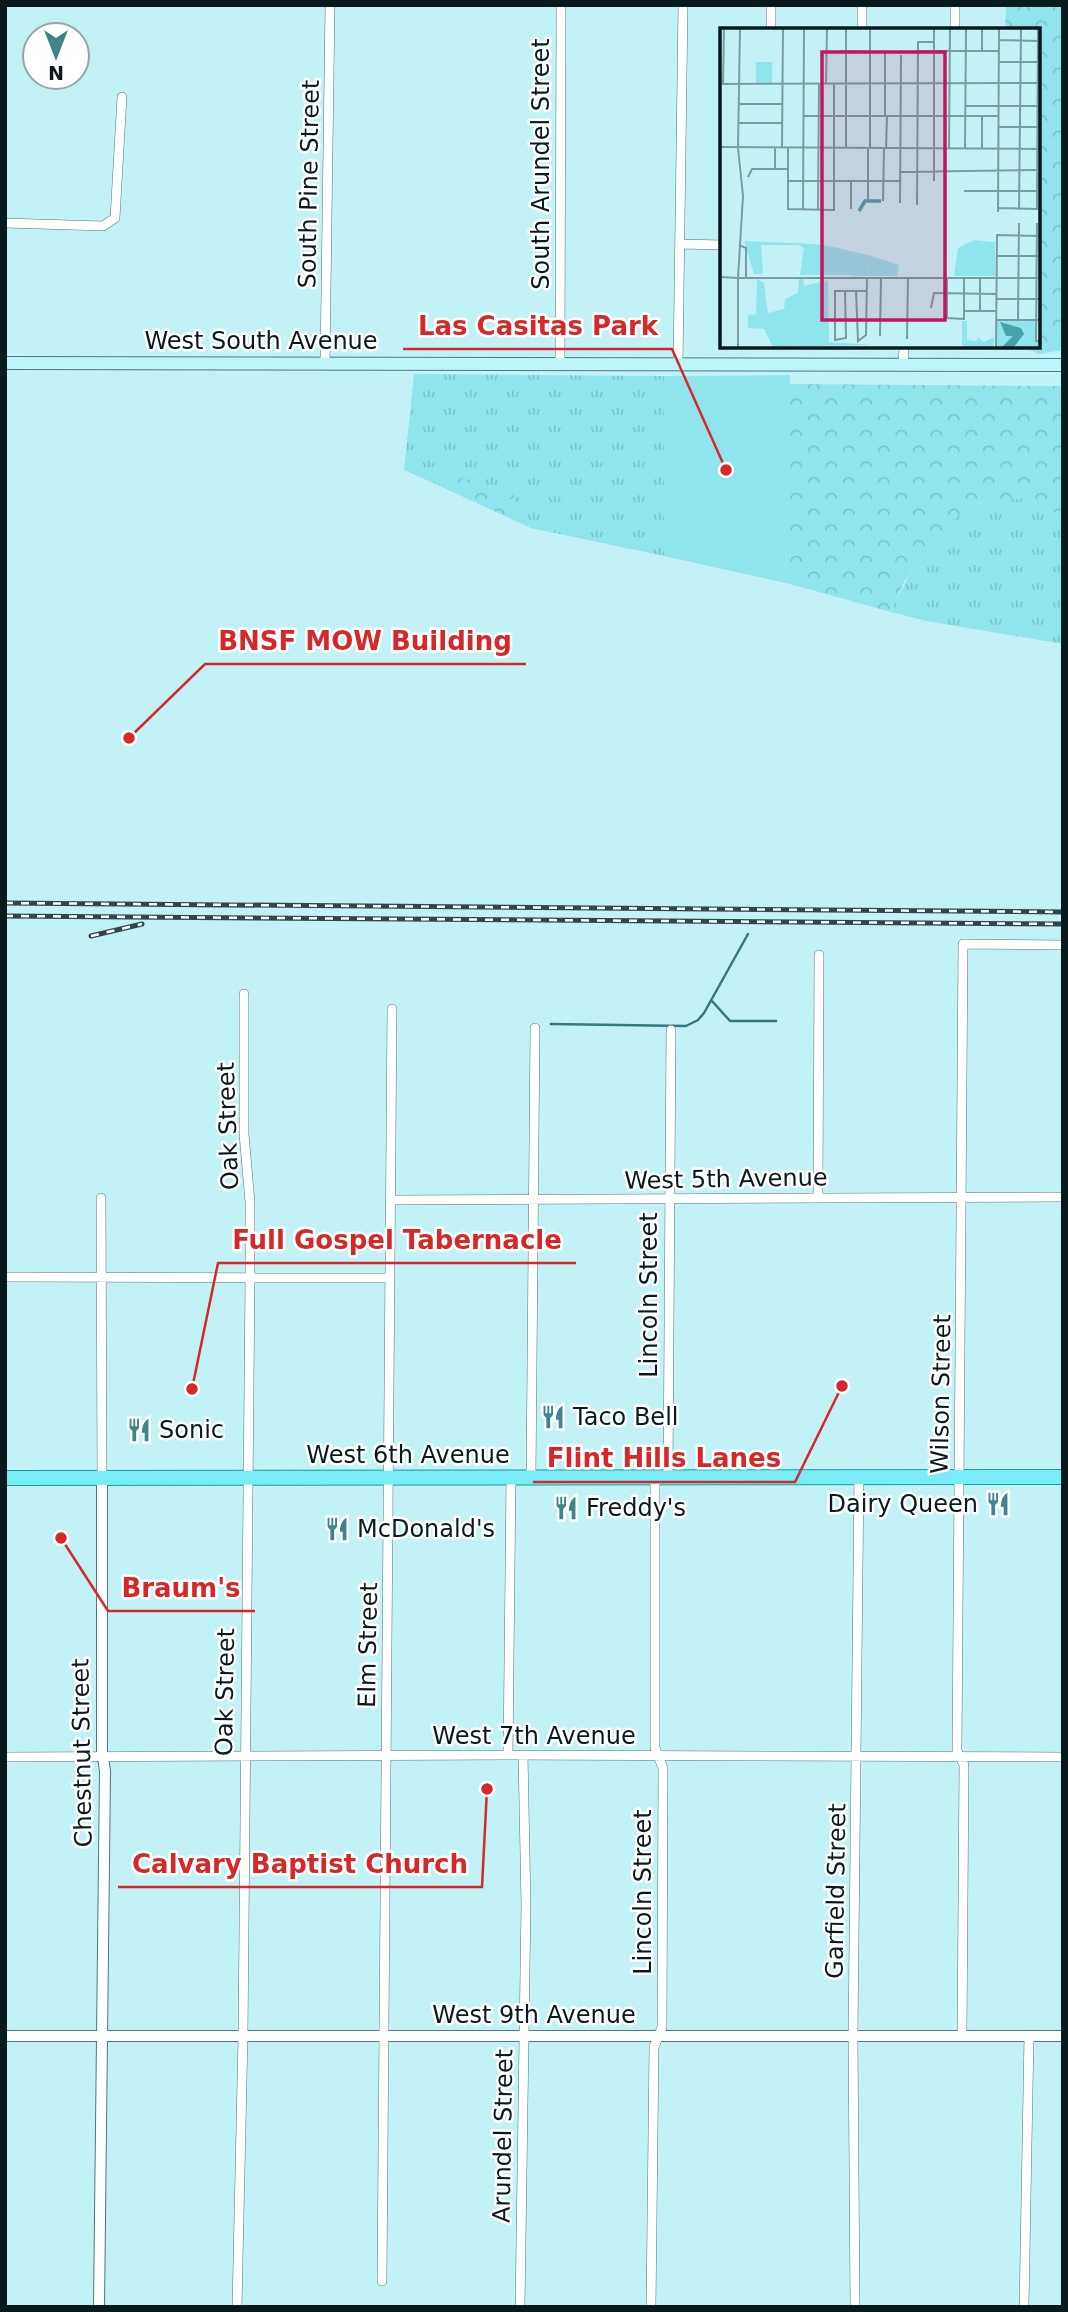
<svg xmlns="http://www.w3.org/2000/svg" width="1068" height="2312" font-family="'DejaVu Sans',sans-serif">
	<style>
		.grass { fill: url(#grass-tufts) }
		.forest { fill: url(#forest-crowns) }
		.green { fill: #90e5ec }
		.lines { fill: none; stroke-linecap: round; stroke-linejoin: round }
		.stream { stroke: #33797f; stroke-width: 2.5 }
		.minor-casing { stroke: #4d787c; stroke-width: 10 }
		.tertiary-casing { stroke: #4d787c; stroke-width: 12 }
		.secondary-casing { stroke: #4d787c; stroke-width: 14 }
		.primary-casing { stroke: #179ba4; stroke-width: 16 }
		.minor { stroke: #fff; stroke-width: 9 }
		.tertiary { stroke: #fff; stroke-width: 10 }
		.secondary { stroke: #bcf6fa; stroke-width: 12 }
		.primary { stroke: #79ecf5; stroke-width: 14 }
		.rail-casing { stroke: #2f4749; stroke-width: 5 }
		.rail { stroke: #fff; stroke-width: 2.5; stroke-dasharray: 8; stroke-linecap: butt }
		.labels { text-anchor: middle; stroke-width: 5; stroke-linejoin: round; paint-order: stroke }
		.street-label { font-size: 24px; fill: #081a1c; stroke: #fff }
		.poi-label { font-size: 24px; fill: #081a1c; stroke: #fff; text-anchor: start }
		.inset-river { fill: none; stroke: #45a2a9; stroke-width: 3.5 }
		.inset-road { fill: none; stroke: #789c9f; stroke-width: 2 }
		.view { fill: #c2185b; fill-opacity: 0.15; stroke: #c2185b; stroke-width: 3.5 }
		.inset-edge { fill: none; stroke: #081a1c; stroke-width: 3.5 }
		.leader { fill: none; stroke: #d62828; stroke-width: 2.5 }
		.callout-dot { fill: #d62828; stroke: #fff; stroke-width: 2.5 }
		.callout-label { font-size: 26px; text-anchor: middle; font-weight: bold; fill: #d62828; stroke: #fff; stroke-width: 5; stroke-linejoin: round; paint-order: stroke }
	</style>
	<defs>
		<pattern id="grass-tufts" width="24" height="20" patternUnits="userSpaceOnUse" patternTransform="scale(1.75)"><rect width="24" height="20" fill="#90e5ec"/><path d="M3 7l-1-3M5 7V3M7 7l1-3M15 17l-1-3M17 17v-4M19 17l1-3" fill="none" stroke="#7bc4ca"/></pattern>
		<pattern id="forest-crowns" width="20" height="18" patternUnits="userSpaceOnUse" patternTransform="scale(1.75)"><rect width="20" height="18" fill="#90e5ec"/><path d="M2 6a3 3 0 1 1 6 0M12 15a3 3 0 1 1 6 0" fill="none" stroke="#7bc4ca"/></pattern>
	</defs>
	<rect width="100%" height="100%" fill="#c3f2f6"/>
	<path class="grass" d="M414,374L664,376V556L531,528L513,498L443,472L433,483L404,470Z
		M1025,498L1063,517V644L926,621L891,612C907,576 940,513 982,503C996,500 1011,499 1025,498Z"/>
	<path class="forest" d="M1006,5H1063V350L1039,354L1022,347L1038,346V30H1005Z
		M789,384L1063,386V517L1025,498L980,503L963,512L948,524L923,555L904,582L891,612L786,583Z
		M443,471L500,491L513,498L531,528L433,483Z"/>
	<path class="green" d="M790,375L786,583L664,556V376Z"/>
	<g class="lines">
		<path class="stream" d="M712,1001L730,1021H776
			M551,1024L686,1026L698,1020L704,1013L748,934"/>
		<g class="minor-casing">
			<path id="minor" d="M771,5V30
				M862,5V30
				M955,30V5
				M5,223L103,226L115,218L122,97
				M681,244L722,245
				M325,363L330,5
				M560,364L561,5
				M678,365L683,5
				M903,366L904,346
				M818,1196L819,955
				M101,1198L102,1478
				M390,1200C614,1200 838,1196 1063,1197
				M5,1277L389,1278
				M531,1477L535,1028
				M668,1477L671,1030
				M508,1755L511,1477
				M5,1757L508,1755L1063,1757
				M962,2036L964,1765L957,1751L963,944L1063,945
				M382,2281L392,1009
				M237,2307L243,2036L250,1278V1202L244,1134V994
				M520,2307L526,1904L523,1755
				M651,2307L654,2047L662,2027L663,1768L655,1748V1477
				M855,2307L853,2036L859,1476
				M1024,2307L1029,2036"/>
		</g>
		<g class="tertiary-casing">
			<path id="tertiary" d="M5,2036H1063
				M99,2307L105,1771L102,1751V1478"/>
		</g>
		<g class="secondary-casing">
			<path id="secondary" d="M5,363L1063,365"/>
		</g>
		<g class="primary-casing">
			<path id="primary" d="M5,1478L1063,1477"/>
		</g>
		<use href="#minor" class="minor"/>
		<use href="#tertiary" class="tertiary"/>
		<use href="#secondary" class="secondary"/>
		<use href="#primary" class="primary"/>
		<g class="rail-casing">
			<path id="rail" d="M5,903L1063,912
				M5,916L1063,924
				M91,936L142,924"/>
		</g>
		<use href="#rail" class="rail"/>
	</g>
	<defs>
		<g id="restaurant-bare" transform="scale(1.89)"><path d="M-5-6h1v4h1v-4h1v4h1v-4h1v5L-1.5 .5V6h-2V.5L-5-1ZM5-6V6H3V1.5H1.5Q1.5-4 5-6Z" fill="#3d858b" stroke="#fff" stroke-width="2.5" paint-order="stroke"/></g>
	</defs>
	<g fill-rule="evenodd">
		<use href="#restaurant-bare" x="553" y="1417"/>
		<use href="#restaurant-bare" x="139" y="1430"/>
		<use href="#restaurant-bare" x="998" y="1504"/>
		<use href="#restaurant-bare" x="566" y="1508"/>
		<use href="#restaurant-bare" x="337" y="1529"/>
	</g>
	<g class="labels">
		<g class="street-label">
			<text transform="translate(541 164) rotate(-90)" y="8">South Arundel Street</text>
			<text transform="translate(309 184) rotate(-89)" y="8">South Pine Street</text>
			<text x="261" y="349">West South Avenue</text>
			<text transform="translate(228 1126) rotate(-92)" y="8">Oak Street</text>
			<text transform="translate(726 1179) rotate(-1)" y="8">West 5th Avenue</text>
			<text transform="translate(649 1295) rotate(-90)" y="8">Lincoln Street</text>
			<text transform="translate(941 1394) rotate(-89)" y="8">Wilson Street</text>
			<text x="408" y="1463">West 6th Avenue</text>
			<text transform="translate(368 1645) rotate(-89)" y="8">Elm Street</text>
			<text transform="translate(225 1692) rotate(-89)" y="8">Oak Street</text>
			<text x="534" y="1744">West 7th Avenue</text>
			<text transform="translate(82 1753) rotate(-91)" y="8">Chestnut Street</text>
			<text transform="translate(836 1891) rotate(-89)" y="8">Garfield Street</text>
			<text transform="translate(643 1892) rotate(-90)" y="8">Lincoln Street</text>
			<text x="534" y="2023">West 9th Avenue</text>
			<text transform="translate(503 2136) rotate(-89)" y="8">Arundel Street</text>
		</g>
		<g class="poi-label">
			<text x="573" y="1425">Taco Bell</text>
			<text x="159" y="1438">Sonic</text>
			<text x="978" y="1512" text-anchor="end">Dairy Queen</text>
			<text x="586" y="1516">Freddy's</text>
			<text x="357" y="1537">McDonald's</text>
		</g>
	</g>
	<g transform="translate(720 28)">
		<rect width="320" height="320" fill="#c3f2f6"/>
		<path d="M94,216L118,220L122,221L116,231L107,234L94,228ZM148,227L179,237L177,248H149Z" fill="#90e5ec"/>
		<path d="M24,213L94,216L95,228L107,234L116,231L122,221L134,224V247H80L84,220L79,217H41L43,246H34ZM37,251L44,255L48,285L64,281L65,271L78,265L79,251H83L84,258L108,252L109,314L151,317L53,319L44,301L28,300V287L36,286Z" fill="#90e5ec"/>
		<path d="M36,34H52V55H36ZM254,212L275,214V248H234L238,220ZM134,224L148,227L149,248H134ZM277,292L315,293V313H320V320H277ZM242,293H247V312L257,313V309L264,314L274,309V320H242Z" fill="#90e5ec"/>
		<path d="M280,294L301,300L304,306L293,320H281L293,308H286Z" fill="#45a2a9"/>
		<path class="inset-river" d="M139,183L145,173H161"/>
		<path class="inset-road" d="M279,12L319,13M121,23L150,24M198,23H279M262,23V0M279,34H320M0,56L321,55M3,56L4,0M106,56L107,0M19,76H62M246,78H319M83,88H278M165,88V24M19,95H62M278,99H319M0,119L321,121M62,119L63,0M18,120L20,0M18,120L23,168L18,250H321M55,120V142M68,120V181L114,182V56M126,120V0M150,120V0M245,120L246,0M262,120V88M166,121L167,88M229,121L230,0M180,144L319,142M28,149L32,141H68M68,153H180M214,153V0M244,163H321M148,172V121M163,173L164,121M180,175L181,27M197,177L198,14H214M278,180L317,181L318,0M131,181V153M83,182L84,0M98,182L99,56M299,182L301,0M278,184L279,0M317,195L316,313H321M19,217L26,220V249M277,228H321M0,249L18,250V320M227,250V290L244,291V250M125,263L126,310L115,312V263H147M136,263L138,313L146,307L147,250M277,271H321M211,280L214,265L277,266M244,283H277M260,283V250M277,292H321M298,292L299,195M160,308L161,249M187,311L188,250M276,320L277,207L321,208"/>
		<path class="view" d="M102,24H225V292H102Z"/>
		<rect width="320" height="320" class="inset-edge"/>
	</g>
	<path class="leader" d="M726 470L672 349H403M129 738L205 664H526M192 1389L218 1263H576M842 1386L795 1482H533M61 1538L108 1611H255M487 1789L482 1887H118"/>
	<g class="callout-dot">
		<circle cx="726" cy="470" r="7"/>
		<circle cx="129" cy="738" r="7"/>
		<circle cx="192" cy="1389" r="7"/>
		<circle cx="842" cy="1386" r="7"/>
		<circle cx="61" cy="1538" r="7"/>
		<circle cx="487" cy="1789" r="7"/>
	</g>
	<g class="callout-label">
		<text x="538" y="335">Las Casitas Park</text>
		<text x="365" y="650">BNSF MOW Building</text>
		<text x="397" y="1249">Full Gospel Tabernacle</text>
		<text x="664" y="1467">Flint Hills Lanes</text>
		<text x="181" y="1597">Braum's</text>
		<text x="300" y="1873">Calvary Baptist Church</text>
	</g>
	<rect width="1068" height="2312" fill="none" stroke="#081a1c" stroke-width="14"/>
	<g transform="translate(56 56) rotate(180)"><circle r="33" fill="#ffffff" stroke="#9ca3a4" stroke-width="2"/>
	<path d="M0-5L12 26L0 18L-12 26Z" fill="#3d858b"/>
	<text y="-10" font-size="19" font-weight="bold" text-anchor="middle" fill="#081a1c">N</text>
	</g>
</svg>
